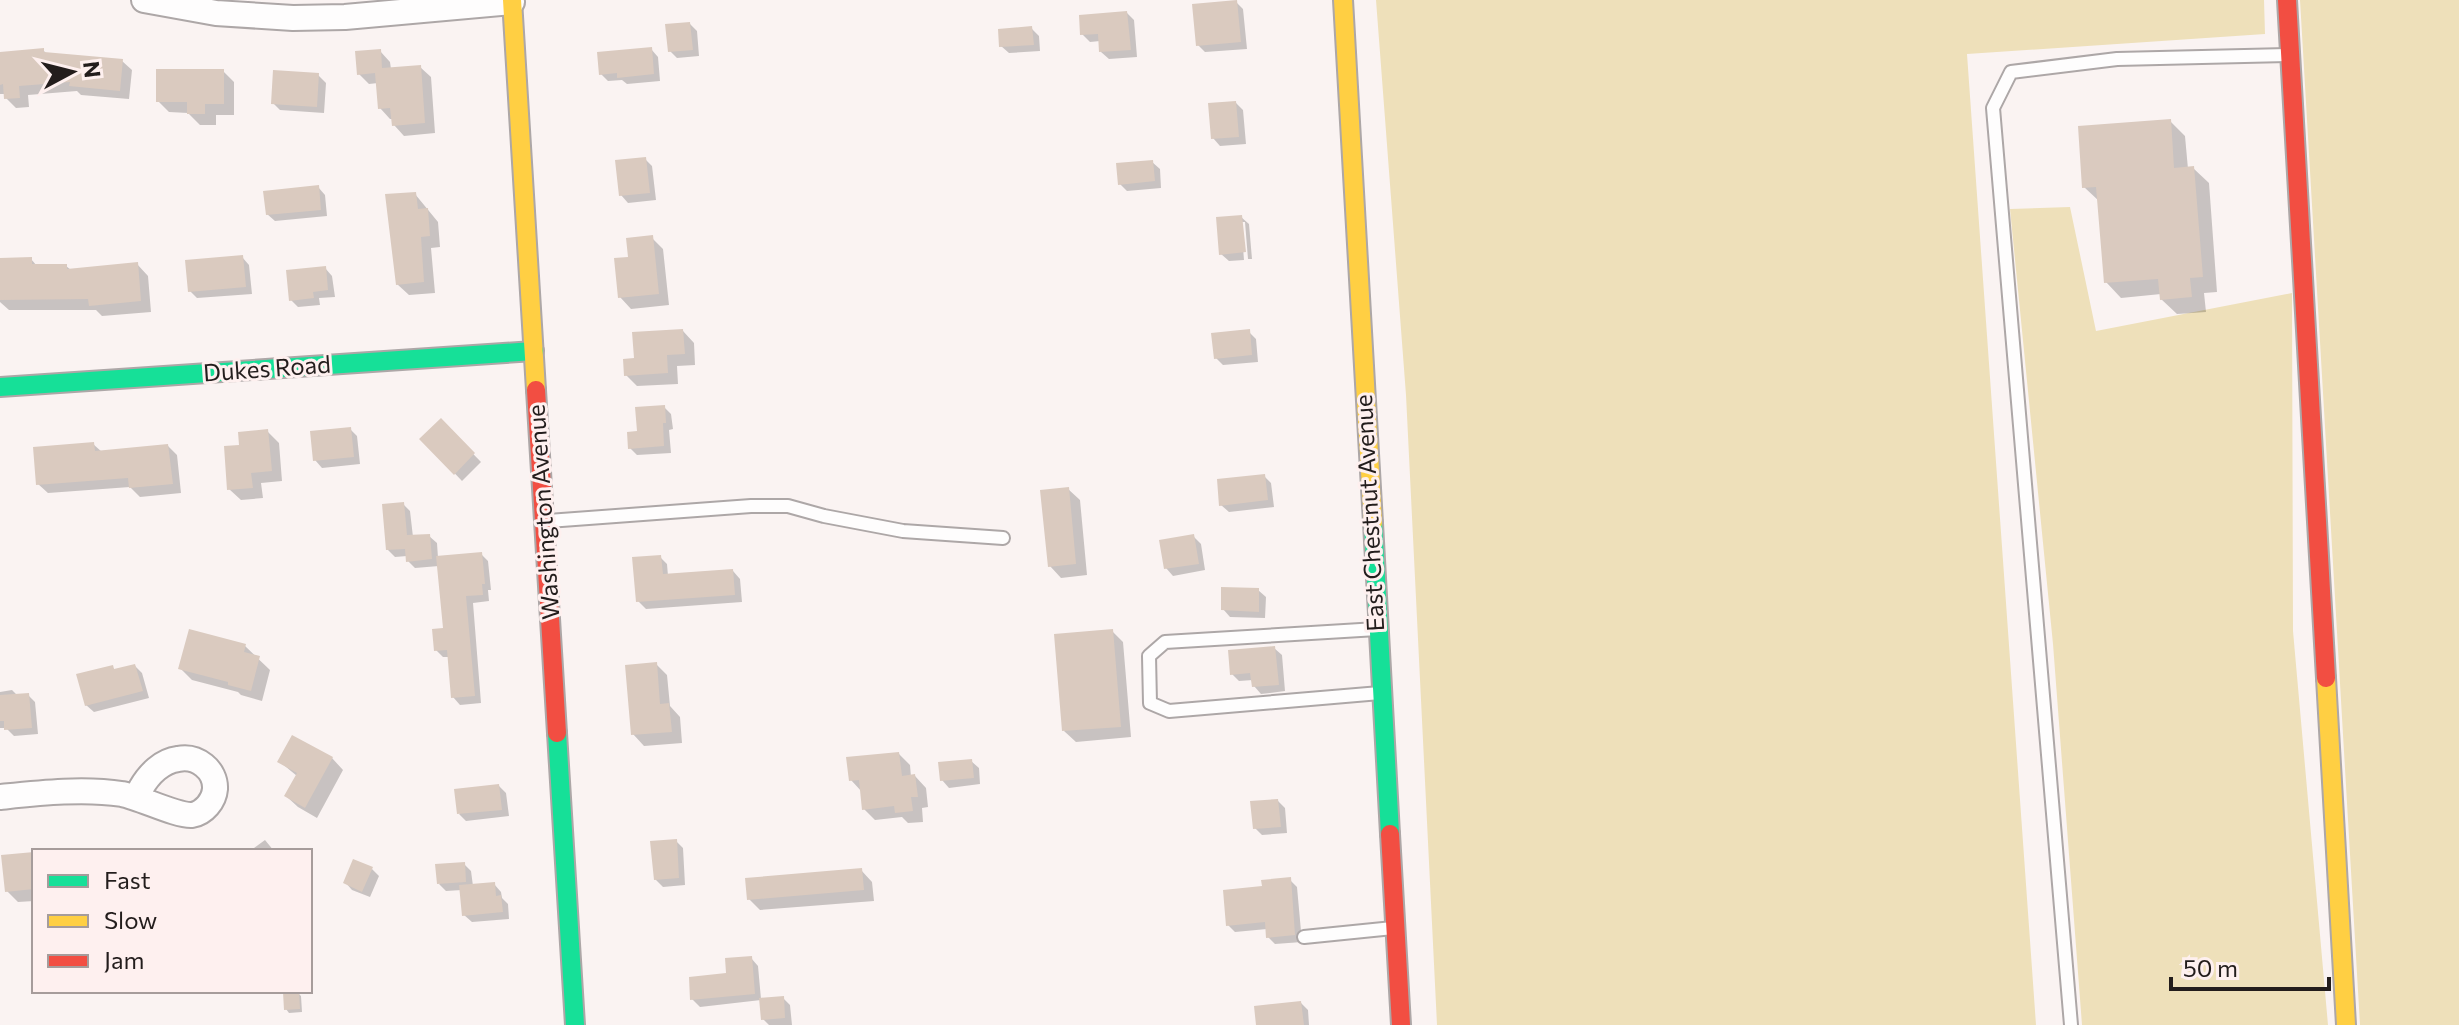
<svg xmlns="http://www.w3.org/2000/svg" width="2459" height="1025" font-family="Commissioner,sans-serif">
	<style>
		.green { fill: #eee0ba }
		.shadow { fill: #0003 }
		.building { fill: #dacabf }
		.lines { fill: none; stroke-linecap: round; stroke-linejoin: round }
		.lane-casing { stroke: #ada7a7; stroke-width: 16 }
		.street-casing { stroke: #ada7a7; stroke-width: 28 }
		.fast-casing { stroke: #ada7a7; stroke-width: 22 }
		.slow-casing { stroke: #ada7a7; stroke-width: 22 }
		.jam-casing { stroke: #ada7a7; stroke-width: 22 }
		.lane { stroke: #fefdfd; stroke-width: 12 }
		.street { stroke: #fefdfd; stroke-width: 24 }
		.fast { stroke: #16e098; stroke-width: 18 }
		.slow { stroke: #ffcf43; stroke-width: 18 }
		.jam { stroke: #f24e42; stroke-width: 18 }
		.labels { text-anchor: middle; stroke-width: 6; stroke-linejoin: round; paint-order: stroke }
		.street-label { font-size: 24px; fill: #231d1c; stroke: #fef0ef }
	</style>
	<rect width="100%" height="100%" fill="#faf3f2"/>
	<path class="green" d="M1376,0H2264L2265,34L1967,54L2036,1025H1437L1406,395Z
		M2300,0H2459V1025H2360Z
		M2070,207L2096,331L2292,293L2293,631L2328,1025H2082L2053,644L2010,209Z"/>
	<path class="shadow" d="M1236,2L1243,9L1247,49L1205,52L1198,45Z
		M1127,13L1134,20L1137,57L1109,59L1101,52L1100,41L1090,42L1082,34Z
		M690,24L697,31L699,56L677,58L670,51Z
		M1032,29L1039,36L1040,51L1009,53L1001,46Z
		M651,49L658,57L660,81L627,84L622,80L608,81L601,74Z
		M43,50L48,55L122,61L132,70L129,99L81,95L77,91L28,95L29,107L16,108L6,98V94H0V54Z
		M380,51L390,62L391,69L420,67L431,77L435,133L404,136L394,125L393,119H390L380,108L378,83L369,84L359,74Z
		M223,71L234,82V115H216V125H200L188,113L169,112L158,101Z
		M318,75L326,83L324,113L280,110L273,103Z
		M1236,103L1243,110L1246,144L1220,146L1213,138Z
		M2170,121L2185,136L2188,169L2193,168L2209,183L2217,292L2204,293L2206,312L2177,314L2161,299V294L2121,298L2106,282L2100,202L2084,187Z
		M645,159L652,166L656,200L628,203L621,195Z
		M1152,162L1160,169L1161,188L1127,191L1120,184Z
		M318,187L325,195L327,216L275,221L267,214Z
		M415,194L438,222L440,247L431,248L435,293L409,295L397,284Z
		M1241,217L1249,224L1252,259H1248L1245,222H1241L1244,260L1229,261L1221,254Z
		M652,238L663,249L669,305L631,309L620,297L630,259Z
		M242,257L249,265L252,294L197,298L190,291Z
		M31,259L37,266H66L71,270L137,264L148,276L151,312L102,316L96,310H9L0,302V260Z
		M325,268L332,276L335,297L319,298L320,305L298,307L291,300Z
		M683,331L694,343L695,365L677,366L678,384L637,386L626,375L636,360Z
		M1249,332L1256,339L1258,362L1223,365L1216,358Z
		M664,407L671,414L673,429L669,430L671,453L637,455L630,448L639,433Z
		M441,421L481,462L462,481L422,439Z
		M350,429L357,436L360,464L322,468L315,460Z
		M268,432L279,443L282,481L261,483L263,498L241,500L229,489L241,447Z
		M93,444L102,452L168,446L177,455L181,493L140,497L130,487L48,493L38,484Z
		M1264,476L1271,483L1274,507L1229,512L1221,505Z
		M1068,489L1080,500L1087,575L1061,578L1050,566Z
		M403,504L410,511L413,537L429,536L437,543L438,558L481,554L488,561L491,590H488L489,601L473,603L481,703L460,705L453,697L449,657H443L436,650L445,630L439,566L415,568L408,561L407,556L395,557L387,549Z
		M1193,536L1201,544L1205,570L1173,576L1166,568Z
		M660,557L667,564L668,576L733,571L740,579L742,602L646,609L638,601Z
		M1258,590L1266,597L1265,618L1230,617L1223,609Z
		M1112,631L1123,642L1131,737L1076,742L1064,731Z
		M245,646L270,670L262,701L241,695L238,692L192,680L181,669Z
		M1274,648L1282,655L1285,691L1261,694L1254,686L1253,680L1239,681L1232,674Z
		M656,664L667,675L670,706L680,717L682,743L644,746L633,734Z
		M135,666L142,673L149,698L94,712L86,705L112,667L116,671Z
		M12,690L18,696L28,695L35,702L38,734L14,736L6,728H0V692Z
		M899,754L910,765L911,777L915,776L926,788L928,807L922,808L923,822L908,823L902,817L875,820L864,809L862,792L851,780Z
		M332,758L343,770L317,818L298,807L286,796L297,776L280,762Z
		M971,761L979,768L980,784L949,788L942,780Z
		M499,786L506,793L509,816L466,821L459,814Z
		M1278,801L1285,808L1287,833L1262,835L1255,828Z
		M265,840L274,851H250Z
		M676,841L683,848L685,885L663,887L655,879Z
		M34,854V901L18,902L7,891Z
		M464,864L471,871L473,886L494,884L501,892L502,898L508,904L509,919L472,922L464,915L462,890L446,891L439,884Z
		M372,869L379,876L370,897L352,890L345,882Z
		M861,870L872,882L874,901L760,910L749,899Z
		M1290,880L1297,887L1302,942L1275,944L1268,937L1267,929L1235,932L1228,925L1264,888Z
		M751,958L758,966L761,999L783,998L790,1005L792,1025H769L763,1019L761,1000L700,1007L692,999Z
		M298,993L301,996L302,1012L289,1013L286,1009Z
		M1301,1003L1308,1010L1309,1025H1258Z"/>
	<path class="building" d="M1237,0L1241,42L1196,46L1192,4Z
		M1127,11L1131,50L1099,52L1098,34L1080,35L1079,15Z
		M690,22L693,50L668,52L665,24Z
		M1032,26L1034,45L999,47L998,29Z
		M652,47L654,74L617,78V73L599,75L597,52Z
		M44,48V52L123,59L120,91L69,86L70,82L19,86L20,98L4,99L3,84L0,85V52Z
		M381,49L382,68L421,65L425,123L392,126L390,108L378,109L375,73L357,75L355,51Z
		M156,69H224V104H205V114H187V102H156Z
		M273,70L319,73L317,107L271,104Z
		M1236,101L1239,137L1211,139L1208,103Z
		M2171,119L2174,168L2194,166L2203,277L2190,278L2192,297L2160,300L2158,279L2104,283L2096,187L2082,188L2078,126Z
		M646,157L650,193L619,196L615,160Z
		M1153,160L1155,181L1118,185L1116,163Z
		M319,185L321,210L266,215L263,191Z
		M416,192L418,209L428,208L430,236L421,237L424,282L396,285L385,194Z
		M1242,215L1246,252L1219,255L1216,217Z
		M653,235L659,294L618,298L614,258L628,257L626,238Z
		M243,255L246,287L188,292L185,260Z
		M32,257V264H67V269L138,262L141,301L89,306L88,299L0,300V258Z
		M326,266L328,290L313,292L314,298L289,301L286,270Z
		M683,329L685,354L667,355L668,373L624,376L623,359L634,358L632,332Z
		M1250,329L1252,355L1214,359L1211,333Z
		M665,405L666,423H663L664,446L628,449L627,432L637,431L635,407Z
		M441,418L475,453L454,475L419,439Z
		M351,427L354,457L313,461L310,431Z
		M268,429L272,471L251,473L253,488L227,490L224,446L239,445L238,432Z
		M94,442L95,451L168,444L173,484L129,488L128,478L36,485L33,447Z
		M1265,474L1268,500L1219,506L1217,479Z
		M1069,487L1076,564L1048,567L1040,490Z
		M404,502L407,535L430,534L432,559L406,562L405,549L386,550L382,504Z
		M1194,534L1199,564L1164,569L1159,540Z
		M482,552L485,584H482L483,595L466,596L475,696L451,698L447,650L434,651L432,629L443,628L436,556Z
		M661,555L663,574L733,569L735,595L636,602L632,557Z
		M1221,587L1259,588V612L1221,610Z
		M189,629L246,644L244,652L260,656L251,691L228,685V682L178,669Z
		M1113,629L1121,727L1062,731L1054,634Z
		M1275,646L1279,685L1252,687L1250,673L1230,675L1228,650Z
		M657,662L660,704L669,703L672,732L631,735L625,665Z
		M135,664L143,691L85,706L76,674L113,665L114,669Z
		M29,693L32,728L4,730V721H0V695Z
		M292,735L333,757L305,808L284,796L297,773L277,762Z
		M899,752L902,776L915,774L918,797H911L913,811L895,813L894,806L862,810L859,780L849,781L846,757Z
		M972,759L974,778L940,781L938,762Z
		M499,784L502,810L457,814L454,789Z
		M1278,799L1281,827L1253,829L1250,801Z
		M677,839L679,878L654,880L650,841Z
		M34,852V889L5,892L1,855Z
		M353,859L373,867L362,892L343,883Z
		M465,862L466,882L437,884L435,864Z
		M862,868L864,890L747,900L745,878Z
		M1291,877L1295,935L1266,938L1265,922L1226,926L1223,890L1262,886L1261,880Z
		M495,882L496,896L501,895L503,912L462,916L459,885Z
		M752,956L755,994L690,1000L689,977L726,973L725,958Z
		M299,991L300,1009L284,1010L283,992Z
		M784,996L785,1018L761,1020L759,998Z
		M1301,1001L1304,1025H1256L1254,1006Z"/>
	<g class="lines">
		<g class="lane-casing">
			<path id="lane" d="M548,521L751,506H788L824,516L903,531L1003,538
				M1377,629L1165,642L1149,656L1150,703L1169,711L1380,693
				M1304,937L1393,928
				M2071,1025L1993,108L2011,72L2117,59L2287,55"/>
		</g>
		<g class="street-casing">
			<path id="street" d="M144,0L216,13L293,18L345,17L512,2
				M0,797C39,793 83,788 122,794C141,798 177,816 192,815C204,813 214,801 215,789C216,770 197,755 178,759C162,761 149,774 141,788"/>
		</g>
		<g class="fast-casing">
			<path id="fast" d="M0,387L534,351
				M1373,523L1390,834
				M557,733L575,1025"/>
		</g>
		<g class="slow-casing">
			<path id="slow" d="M512,0L536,390
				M1343,0L1373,523
				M2326,678L2346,1025"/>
		</g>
		<g class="jam-casing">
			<path id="jam" d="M2287,0L2326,678
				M536,390L557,733
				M1390,834L1401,1025"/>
		</g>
		<use href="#lane" class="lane"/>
		<use href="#street" class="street"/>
		<use href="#fast" class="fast"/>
		<use href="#slow" class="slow"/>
		<use href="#jam" class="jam"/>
	</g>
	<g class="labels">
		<g class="street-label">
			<text transform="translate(267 369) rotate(-4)" y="8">Dukes Road</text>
			<text transform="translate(544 512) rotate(-94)" y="8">Washington Avenue</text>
			<text transform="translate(1370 513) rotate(-93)" y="8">East Chestnut Avenue</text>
		</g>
	</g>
	<rect x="32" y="849" width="280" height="144" fill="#fef0ef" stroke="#a69c9b" stroke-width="2"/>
	<rect x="48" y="875" width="40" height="12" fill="#16e098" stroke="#a69c9b" stroke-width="2"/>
	<text x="104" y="889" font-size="24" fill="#231d1c">Fast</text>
	<rect x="48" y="915" width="40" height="12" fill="#ffcf43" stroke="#a69c9b" stroke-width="2"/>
	<text x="104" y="929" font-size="24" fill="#231d1c">Slow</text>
	<rect x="48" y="955" width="40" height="12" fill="#f24e42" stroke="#a69c9b" stroke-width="2"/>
	<text x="104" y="969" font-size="24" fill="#231d1c">Jam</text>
	<g transform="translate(72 72) rotate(83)" stroke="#fef0ef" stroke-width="6" paint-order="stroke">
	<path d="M0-6L14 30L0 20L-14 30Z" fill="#231d1c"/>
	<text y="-12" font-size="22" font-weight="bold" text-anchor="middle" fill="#231d1c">N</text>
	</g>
	<path d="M2171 977v12h158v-12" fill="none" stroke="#231d1c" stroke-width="4"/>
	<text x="2183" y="977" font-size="24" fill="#231d1c" stroke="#fef0ef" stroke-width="6" paint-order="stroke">50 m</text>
</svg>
